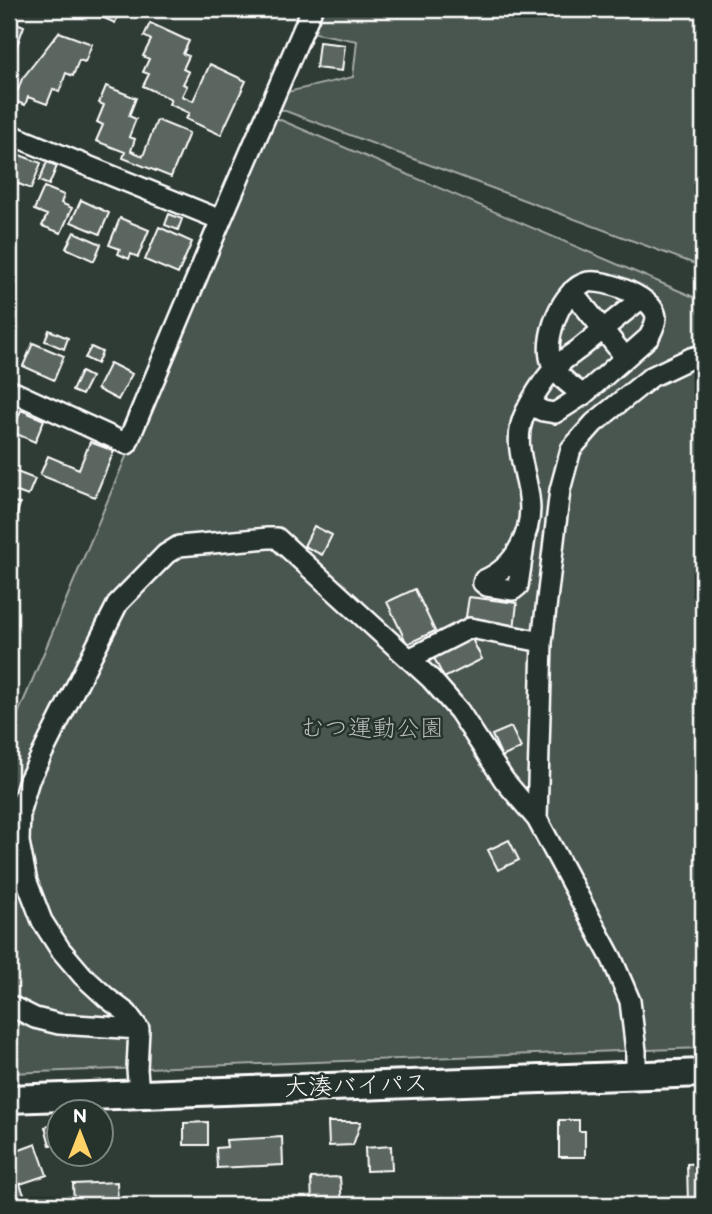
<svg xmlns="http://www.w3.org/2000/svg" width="712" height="1214" font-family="'Balsamiq Sans','Klee One',sans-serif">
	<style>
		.green { fill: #4a544f; stroke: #a4aaa7; stroke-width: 2 }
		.building { fill: #5b6661; stroke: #fff; stroke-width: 2 }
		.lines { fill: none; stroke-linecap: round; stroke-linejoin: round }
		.minor-casing { stroke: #fff; stroke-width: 24 }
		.highway-casing { stroke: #fff; stroke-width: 32 }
		.minor { stroke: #26332d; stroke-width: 19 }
		.highway { stroke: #26332d; stroke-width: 26 }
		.labels { text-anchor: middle; stroke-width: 5; stroke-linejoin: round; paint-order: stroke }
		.park-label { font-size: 24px; fill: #b7bbb9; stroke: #26332d }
		.street-label { font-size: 24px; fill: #fff; stroke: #26332d }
	</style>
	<rect width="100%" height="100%" fill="#2f3b35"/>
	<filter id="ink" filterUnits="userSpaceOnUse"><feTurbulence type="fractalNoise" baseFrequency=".0143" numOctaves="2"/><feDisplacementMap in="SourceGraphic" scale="14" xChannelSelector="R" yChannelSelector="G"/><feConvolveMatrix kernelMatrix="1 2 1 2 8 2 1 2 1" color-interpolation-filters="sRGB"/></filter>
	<g filter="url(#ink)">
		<path class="green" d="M322,9H703V267L280,109L287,92L353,77L357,41L311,32Z
			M269,115L703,301V1048L9,1073V734L27,693Z"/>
		<path class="building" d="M84,9H121L115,23Z
			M9,20L24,26L9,68Z
			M150,23L189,41L183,54L189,56L183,69L189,72L183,84L187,86L182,96L193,101L210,64L246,81L221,135L186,119L189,113L169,104L171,99L143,86L149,74L143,72L149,59L143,56L151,40L144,36Z
			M59,32L92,44L85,62L79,60L73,76L66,73L59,92L53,89L47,104L28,97L25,105L9,99V86L18,90L22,79Z
			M319,42L345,45L342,71L316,68Z
			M106,86L136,98L129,116L136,119L129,137L135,139L131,151L143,156L157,120L189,133L171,177L123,158L125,152L96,141L103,125L97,122L104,105L99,103Z
			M9,151L41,163L31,189L9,180Z
			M47,162L57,166L49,185L39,181Z
			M44,187L64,195L61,203L72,208L61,233L42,226L47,215L34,210Z
			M81,200L109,213L100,234L71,222Z
			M169,214L182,219L178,230L165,225Z
			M120,218L149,230L138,257L131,254L129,259L118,254L120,249L109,245Z
			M159,227L192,242L178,274L145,260Z
			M74,232L101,244L94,261L66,248Z
			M9,325L18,329L11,343L9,342Z
			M49,330L68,338L64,349L45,341Z
			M33,343L64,356L54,380L23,366Z
			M91,347L102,352L97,364L85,358Z
			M110,363L132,374L118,400L97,389Z
			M81,372L91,377L82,395L72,391Z
			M21,410L44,420L35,442L12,432Z
			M90,442L114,451L95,497L40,475L48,456L79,469Z
			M9,469L35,479L28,496L9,489Z
			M9,500L20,504L15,519L9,517Z
			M314,526L332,535L322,555L304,546Z
			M415,589L435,631L407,644L387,602Z
			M469,597L517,603L514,629L465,623Z
			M470,635L482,659L444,678L432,654Z
			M511,727L521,748L502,757L492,735Z
			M509,840L519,860L498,870L488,850Z
			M559,1120H579V1131H585V1157H559Z
			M208,1122V1145H184V1123Z
			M328,1122H361L353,1145L329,1146Z
			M54,1124L59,1143L50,1145L45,1127Z
			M282,1137L283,1165L217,1168L216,1148L227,1147L226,1140Z
			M36,1144L47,1175L20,1184L28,1205H9V1154Z
			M391,1146L392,1170L366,1171L365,1148Z
			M703,1163V1205H688L687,1164Z
			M340,1177L342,1205H312L311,1178Z
			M117,1182L118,1205H74L73,1184Z"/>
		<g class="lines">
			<g class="minor-casing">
				<path id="minor" d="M9,134L221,220
					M572,291L625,357
					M9,390L127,444L221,220L312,9
					M530,405L543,411L555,413L583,395L649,337C652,331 656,324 656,317C654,297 605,279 588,282C561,288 542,341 552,364C557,377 572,386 583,395
					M525,538L518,586L513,590L487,586L483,583L484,580C516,567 534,530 529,497C526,470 513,445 523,418C529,403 543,380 554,369C561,361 571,355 579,349C600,332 620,315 641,299
					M409,659L470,628L542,642
					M9,1005L35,1018L59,1024L139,1029
					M636,1075V1051L630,1001L612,959L537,819L542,642L560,490L571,449L594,423L651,377L691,358L703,355
					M139,1093L137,1069L139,1029L127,1013L107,998L83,976L60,949L42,921L27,882L19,842L20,810L29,780L118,603L166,554L179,546L268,538H277L431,679L459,711L504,780L537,819"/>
			</g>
			<g class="highway-casing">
				<path id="highway" d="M9,1099L703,1073"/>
			</g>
			<use href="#minor" class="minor"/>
			<use href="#highway" class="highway"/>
		</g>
	</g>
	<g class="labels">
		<g class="park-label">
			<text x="372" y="736">むつ運動公園</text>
		</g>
		<g class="street-label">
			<text transform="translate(356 1085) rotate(-2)" y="8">大湊バイパス</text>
		</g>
	</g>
	<rect width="712" height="1214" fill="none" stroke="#26332d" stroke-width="35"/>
	<rect x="18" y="18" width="677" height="1179" fill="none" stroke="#fff" stroke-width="2.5" filter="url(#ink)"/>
	<g transform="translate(80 1133)"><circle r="33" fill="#26332d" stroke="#7d8581" stroke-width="2"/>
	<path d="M0-5L12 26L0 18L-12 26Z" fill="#ffd166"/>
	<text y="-10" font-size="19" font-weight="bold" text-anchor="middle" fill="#ffffff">N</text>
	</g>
</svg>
